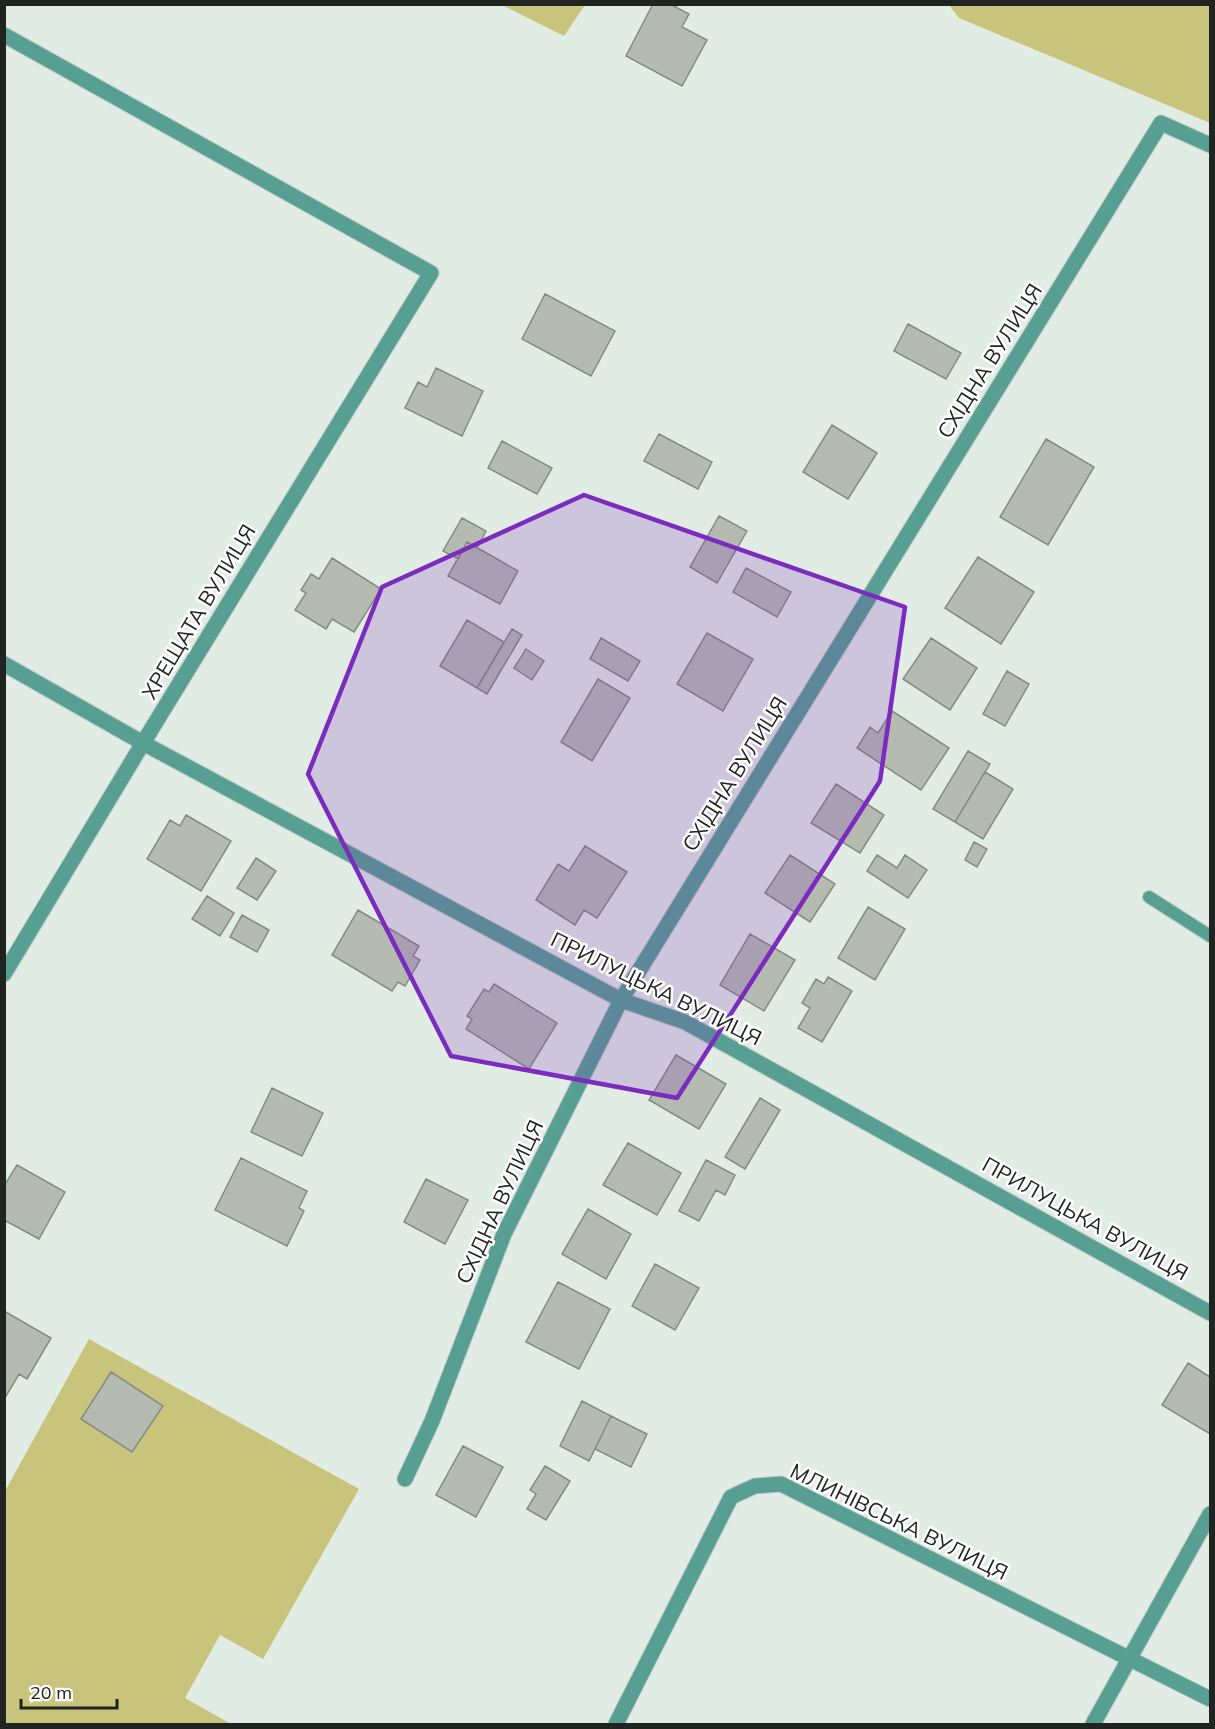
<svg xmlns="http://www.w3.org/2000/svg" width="1215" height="1729" font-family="Mulish,sans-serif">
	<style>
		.green { fill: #c9c47b }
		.building { fill: #b6bbb1; stroke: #868b82; stroke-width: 1.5 }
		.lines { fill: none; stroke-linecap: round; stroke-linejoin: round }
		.lane-casing { stroke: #bec8c1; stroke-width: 14 }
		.street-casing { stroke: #bec8c1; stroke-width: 17 }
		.lane { stroke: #569f92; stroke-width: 12 }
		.street { stroke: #569f92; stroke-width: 15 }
		.marked { fill: #7b2cbf; fill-opacity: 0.2; stroke: #7b2cbf; stroke-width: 4.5; stroke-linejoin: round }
		.labels { text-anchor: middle; stroke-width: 5; stroke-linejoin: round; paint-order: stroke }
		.street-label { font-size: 21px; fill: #202421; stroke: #fff }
	</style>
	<rect width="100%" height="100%" fill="#e1ece4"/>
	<path class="green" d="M502,5L585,4V5L564,36Z
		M949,5H1210V123L959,18Z
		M89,1339L359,1489L263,1659L220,1635L185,1698L231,1724H5V1491Z"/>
	<path class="building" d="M653,4H670L689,14L682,27L707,40L682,86L626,56Z
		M545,294L615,331L591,376L522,339Z
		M908,324L961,353L946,379L894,351Z
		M436,368L483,391L462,436L405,408L418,382L427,387Z
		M832,425L877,453L848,499L803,472Z
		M659,434L712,462L698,489L644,461Z
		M1046,439L1094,467L1048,545L1000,517Z
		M502,441L552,468L537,494L488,468Z
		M719,516L747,531L717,583L690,567Z
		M462,518L486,531L477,548L467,542L458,559L443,551Z
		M467,542L518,571L500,604L448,576Z
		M978,557L1034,592L1001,644L945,608Z
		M332,558L381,589L354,632L332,619L326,629L295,610L306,593L301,590L311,574L319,579Z
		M746,568L791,592L777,617L733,592Z
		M467,620L504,642L477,688L440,666Z
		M512,629L522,635L487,694L477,688Z
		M707,633L753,659L723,711L677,684Z
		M601,638L640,661L628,681L590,659Z
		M931,638L977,668L950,710L903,679Z
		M526,649L544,661L532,680L514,668Z
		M1007,671L1029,684L1005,726L983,714Z
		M598,679L630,698L592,761L561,742Z
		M892,711L949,748L921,790L857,748L870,727L878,733Z
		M968,751L990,764L955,822L933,809Z
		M985,772L1013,789L983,839L955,822Z
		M836,784L884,815L860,853L811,823Z
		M186,815L231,841L201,891L147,859L170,820L180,826Z
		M974,842L987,849L977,867L965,860Z
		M585,846L627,872L597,918L584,910L575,925L536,900L558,864L569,871Z
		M790,855L835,884L810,922L765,893Z
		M877,855L897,868L905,855L927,870L908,898L867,871Z
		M256,858L276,871L257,900L237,888Z
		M207,896L234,913L220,936L192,919Z
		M868,907L905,929L875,980L838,958Z
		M358,910L419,946L413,956L420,960L405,986L398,982L392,991L332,955Z
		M242,915L269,930L257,952L230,937Z
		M750,934L795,960L764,1011L720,985Z
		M828,977L852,991L822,1042L798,1028L810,1008L802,1003L816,979L824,984Z
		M494,984L557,1023L529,1069L466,1029L472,1019L467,1016L484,989L489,992Z
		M676,1055L726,1084L699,1129L649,1100Z
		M272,1088L323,1113L302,1156L251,1132Z
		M760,1098L780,1110L745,1169L725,1157Z
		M628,1143L681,1173L657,1215L603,1185Z
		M241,1158L307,1191L299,1208L304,1211L287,1246L215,1210Z
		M706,1160L735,1175L725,1195L716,1190L699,1221L679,1211Z
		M17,1165L65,1192L39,1239L4,1220V1186Z
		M426,1179L468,1200L445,1244L404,1222Z
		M588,1209L631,1234L606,1279L562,1254Z
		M655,1264L699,1288L675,1330L632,1306Z
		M558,1282L610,1309L579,1369L526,1342Z
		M4,1311L51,1338L27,1379L19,1374L5,1398Z
		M1188,1363L1210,1377V1434L1162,1405Z
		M111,1372L163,1406L132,1452L81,1419Z
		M582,1401L611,1416L589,1461L560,1446Z
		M611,1416L647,1434L631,1467L595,1449Z
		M463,1446L503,1467L476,1517L436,1495Z
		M545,1466L570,1481L546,1520L527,1509L536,1494L530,1490Z"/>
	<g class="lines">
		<g class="lane-casing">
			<path id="lane" d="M1149,897L1210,936"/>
		</g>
		<g class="street-casing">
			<path id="street" d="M4,35L431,273L143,743L4,974
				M4,664L143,743L621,1000L685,1022L1210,1313
				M405,1479L432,1421L504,1234L621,1000L1161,123L1210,145
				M616,1724L731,1497L755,1486L781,1484L1210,1699
				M1093,1724L1210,1514"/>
		</g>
		<use href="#lane" class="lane"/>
		<use href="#street" class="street"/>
	</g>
	<path class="marked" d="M584,495L905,607L880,781L677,1098L451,1056L308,774L382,587Z"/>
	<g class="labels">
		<g class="street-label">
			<text transform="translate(990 361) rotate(-58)" y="7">СХІДНА ВУЛИЦЯ</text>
			<text transform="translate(199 612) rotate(-59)" y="7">ХРЕЩАТА ВУЛИЦЯ</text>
			<text transform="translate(735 774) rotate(-58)" y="7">СХІДНА ВУЛИЦЯ</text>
			<text transform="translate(656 989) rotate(26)" y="7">ПРИЛУЦЬКА ВУЛИЦЯ</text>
			<text transform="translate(500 1202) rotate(-65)" y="7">СХІДНА ВУЛИЦЯ</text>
			<text transform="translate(1085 1219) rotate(29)" y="7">ПРИЛУЦЬКА ВУЛИЦЯ</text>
			<text transform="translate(899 1522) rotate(26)" y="7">МЛИНІВСЬКА ВУЛИЦЯ</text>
		</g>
	</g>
	<rect width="1215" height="1729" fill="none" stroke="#202421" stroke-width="12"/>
	<path d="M21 1699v9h96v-9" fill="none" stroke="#202421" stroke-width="3"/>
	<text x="30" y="1699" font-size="18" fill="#202421" stroke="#ffffff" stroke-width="4.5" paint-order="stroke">20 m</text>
</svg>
